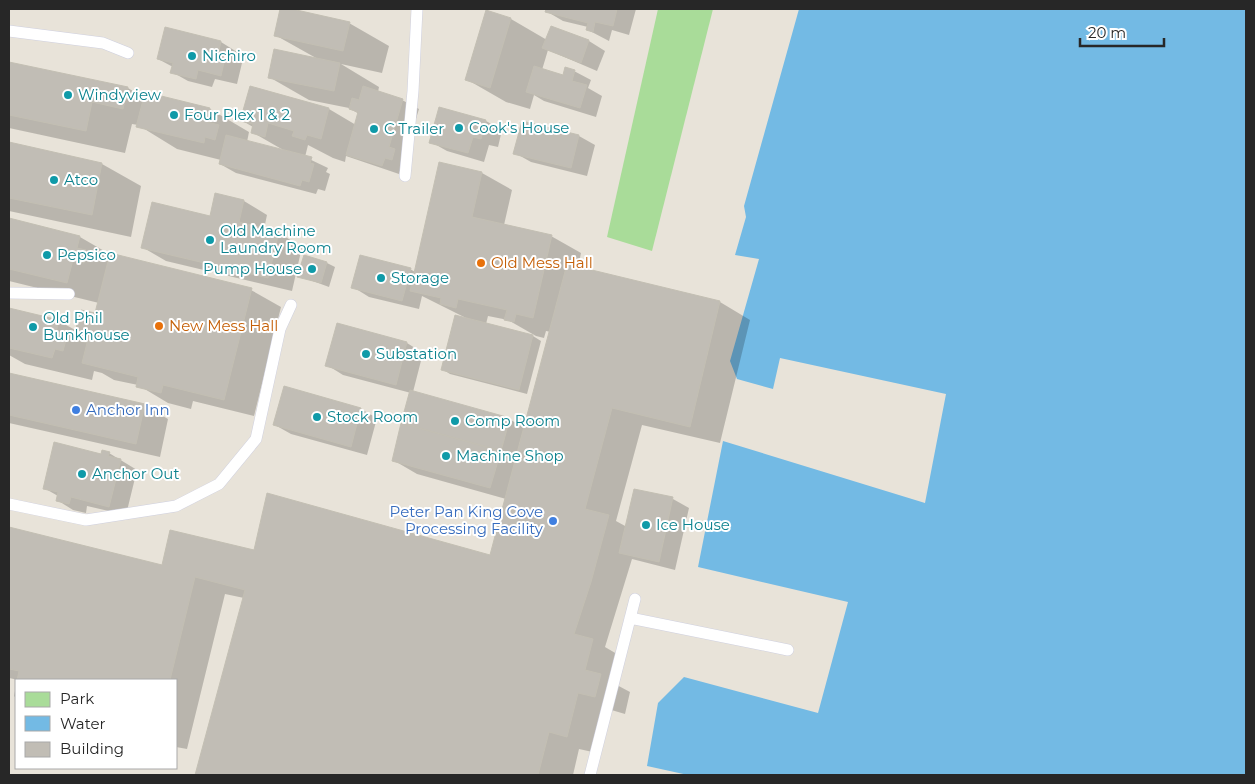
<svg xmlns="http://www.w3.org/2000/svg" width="1255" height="784" font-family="Montserrat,sans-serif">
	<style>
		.green { fill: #a9dc99 }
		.water { fill: #73bae4 }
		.shadow { fill: #0003 }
		.building { fill: #c1bdb5; stroke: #c3bfb3 }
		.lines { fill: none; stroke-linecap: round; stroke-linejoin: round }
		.service-casing { stroke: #cfd0df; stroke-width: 12 }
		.service { stroke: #fff; stroke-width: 11 }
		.culture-dot { fill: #0f9aa8; stroke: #fff; stroke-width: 2 }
		.food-dot { fill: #e8710a; stroke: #fff; stroke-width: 2 }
		.shop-dot { fill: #3f7fe0; stroke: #fff; stroke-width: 2 }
		.labels { text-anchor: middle; stroke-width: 4; stroke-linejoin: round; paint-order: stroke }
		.culture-label { font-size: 15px; fill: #0d838f; stroke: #fff; text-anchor: start }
		.food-label { font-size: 15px; fill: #c56008; stroke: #fff; text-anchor: start }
		.shop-label { font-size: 15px; fill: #366cbe; stroke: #fff; text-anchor: start }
	</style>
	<rect width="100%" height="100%" fill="#e8e3d9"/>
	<path class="green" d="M658,9H713L652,251L607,237Z"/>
	<path class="water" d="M799,9H1246V775H688L647,766L658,703L684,677L818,713L848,602L698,567L723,441L925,503L946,394L780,358L773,389L737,379L730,361L759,259L735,255L746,217L744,206Z"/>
	<path class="shadow" d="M281,9L349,23L389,46L382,73L341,64L379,87L378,92L402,100L419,109L399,174L346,156L345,162L333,158L308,145L305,157L328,168L326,172L330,174L325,191L318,189L316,194L236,173L220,164L221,160L177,149L138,125L132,124L125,153L9,128V63L128,88L144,98L210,109L249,132L247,142L285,151L252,132L253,127L241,120L329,109L356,125L359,114L349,108L309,100L269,77L316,58L275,35Z
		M547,9H636L629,35L612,30L609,41L588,30V27L563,21L546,11Z
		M487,12L511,19L547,40L551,27L589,41L605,51L597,71L548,50L542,70L564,76L574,71L591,80L588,88L602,96L596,117L544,101L534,95L530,109L506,102L466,79Z
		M166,29L221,42L237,52L235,59L242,63L237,84L215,79L212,87L188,81L172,72L173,67L158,59Z
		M440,109L486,121L502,130L498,147L489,145L484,162L447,151L431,142Z
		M579,136L595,145L587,176L531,162L515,153Z
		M9,144L102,164L141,186L131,237L9,211Z
		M482,173L512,190L504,225L551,236L581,253L578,268L720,302L750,320L720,443L642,425L616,521L627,527L635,490L673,499L689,508L675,570L632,559L605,647L622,657L615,684L630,692L625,714L608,709L597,753L579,749L573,775H196L244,598L225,594L187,749L176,747V680H18L9,678V528L163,566L255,552L491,556L506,499L417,474L393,460L411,393L343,375L327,365L337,325L407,343L423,353L413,392L509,419L525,428L551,332L546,331L544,338L536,336L508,320L488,316L486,324L533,336L541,341L527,394L450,374L442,369L468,319L422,296L419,309L369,297L353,287L410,269L415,272Z
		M244,201L267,215L264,229L279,233L302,247L292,291L166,261L142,247Z
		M9,219L80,237L111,255L251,290L281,307L254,416L193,401L191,409L168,403L138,385L114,380L102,373L94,371L92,380L25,364L9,355V309L59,321L77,331L96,314L99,303L9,281Z
		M327,263L335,267L329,287L299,276Z
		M9,374L144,405L168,419L160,457L9,423Z
		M285,388L361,409L377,418L367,455L291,434L275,425Z
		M109,453L137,470L126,515L87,506L86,513L73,510L57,500L58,496L44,488Z
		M16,686V698L14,696Z"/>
	<path class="building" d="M280,9H292L350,22L343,51L274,36Z
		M546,9H617L613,26L595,22L593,32L586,30L588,23L545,12Z
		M486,10L511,18L490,88L465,80Z
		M551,26L589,40L581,63L542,48Z
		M165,27L221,41L219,51L226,53L221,76L198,70L196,79L170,73L173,63L157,59Z
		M274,49L340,63L334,91L268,78Z
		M9,62L128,87L123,109L92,102L86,131L9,115Z
		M534,66L563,75L565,67L575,70L572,81L587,85L580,108L526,92Z
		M250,86L329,108L321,139L307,135L305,140L292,136L294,131L268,123L265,137L251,133L253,124L240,121Z
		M363,86L403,99L389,147L395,149L392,160L385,158L382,166L346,155L358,112L349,109L352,98L359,100Z
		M145,92L210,108L207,122L219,125L215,140L205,137L204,143L136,127Z
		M439,107L486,120L481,139L473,137L468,153L429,143Z
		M522,121L579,135L571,168L513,154Z
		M226,135L312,157L310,163L314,164L309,182L302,180L300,186L219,164Z
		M9,142L102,163L92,215L9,198Z
		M439,162L482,172L472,217L552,235L533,318L516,314L514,322L504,320L507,310L458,299L456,308L440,304L441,298L410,291Z
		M215,193L244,200L239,222L279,232L268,278L141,248L152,202L210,216Z
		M9,218L80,236L77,248L86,250L84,263L73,260L67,283L9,269Z
		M110,253L252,288L224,400L163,385L161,393L136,387L138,377L82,363L87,343L73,339L81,310L95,313Z
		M304,255L327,262L321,283L297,277Z
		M360,255L411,268L402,301L351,288Z
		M567,264L720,301L690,427L612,408L585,509L609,515L591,582L574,634L593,639L585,670L601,674L595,697L578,693L567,737L549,732L538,775H195L245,590L195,577L170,680H17L19,671L9,669V527L162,565L170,530L254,550L267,493L490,555Z
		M9,308L59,320L56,333L67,336L63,351L55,349L52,358L9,348Z
		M455,315L533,335L519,390L441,370Z
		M337,323L407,342L396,385L325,366Z
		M9,373L145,404L136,444L9,415Z
		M284,386L361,408L351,447L273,425Z
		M410,390L510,418L501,451L401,423Z
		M401,423L501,451L490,488L392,461Z
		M54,442L101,454L102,450L110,452L108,456L121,459L109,507L71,497L69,504L56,501L58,492L43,489Z
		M634,489L673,497L659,562L619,553Z"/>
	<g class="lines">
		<g class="service-casing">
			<path id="service" d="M9,31L103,43L128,53
				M405,176L413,91L417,9
				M9,293L69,294
				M9,504L86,520L176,506L219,484L256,439L280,329L291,305
				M630,618L788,650
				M590,775L635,599"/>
		</g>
		<use href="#service" class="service"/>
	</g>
	<g class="culture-dot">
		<circle cx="192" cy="56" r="5"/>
		<circle cx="68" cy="95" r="5"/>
		<circle cx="174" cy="115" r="5"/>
		<circle cx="459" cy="128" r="5"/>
		<circle cx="374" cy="129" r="5"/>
		<circle cx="54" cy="180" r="5"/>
		<circle cx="210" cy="240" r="5"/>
		<circle cx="47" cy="255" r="5"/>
		<circle cx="312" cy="269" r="5"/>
		<circle cx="381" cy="278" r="5"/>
		<circle cx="33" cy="327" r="5"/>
		<circle cx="366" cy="354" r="5"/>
		<circle cx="317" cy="417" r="5"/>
		<circle cx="455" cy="421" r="5"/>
		<circle cx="446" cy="456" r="5"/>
		<circle cx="82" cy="474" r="5"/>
		<circle cx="646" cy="525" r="5"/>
	</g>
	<g class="food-dot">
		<circle cx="481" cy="263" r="5"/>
		<circle cx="159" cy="326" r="5"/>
	</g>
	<g class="shop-dot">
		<circle cx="76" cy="410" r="5"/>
		<circle cx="553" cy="521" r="5"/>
	</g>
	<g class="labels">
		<g class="culture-label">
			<text x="202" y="61">Nichiro</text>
			<text x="78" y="100">Windyview</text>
			<text x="184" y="120">Four Plex 1 &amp; 2</text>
			<text x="469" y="133">Cook's House</text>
			<text x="384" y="134">C Trailer</text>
			<text x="64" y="185">Atco</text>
			<text x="220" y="236">Old Machine<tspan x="220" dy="17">Laundry Room</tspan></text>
			<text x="57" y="260">Pepsico</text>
			<text x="302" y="274" text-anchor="end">Pump House</text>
			<text x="391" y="283">Storage</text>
			<text x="43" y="323">Old Phil<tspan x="43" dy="17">Bunkhouse</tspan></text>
			<text x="376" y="359">Substation</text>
			<text x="327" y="422">Stock Room</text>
			<text x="465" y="426">Comp Room</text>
			<text x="456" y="461">Machine Shop</text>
			<text x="92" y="479">Anchor Out</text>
			<text x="656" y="530">Ice House</text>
		</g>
		<g class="food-label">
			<text x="491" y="268">Old Mess Hall</text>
			<text x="169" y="331">New Mess Hall</text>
		</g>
		<g class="shop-label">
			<text x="86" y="415">Anchor Inn</text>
			<text x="543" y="517" text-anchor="end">Peter Pan King Cove<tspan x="543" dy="17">Processing Facility</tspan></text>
		</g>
	</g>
	<rect width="1255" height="784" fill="none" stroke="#272727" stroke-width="20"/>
	<rect x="15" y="679" width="162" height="90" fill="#ffffff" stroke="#a9a9a9"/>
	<rect x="25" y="692" width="25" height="15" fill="#a9dc99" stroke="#a9a9a9"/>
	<text x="60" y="704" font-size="15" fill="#272727">Park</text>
	<rect x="25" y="716" width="25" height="15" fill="#73bae4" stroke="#a9a9a9"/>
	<text x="60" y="729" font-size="15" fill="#272727">Water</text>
	<rect x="25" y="742" width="25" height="15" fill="#c1bdb5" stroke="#a9a9a9"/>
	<text x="60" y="754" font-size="15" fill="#272727">Building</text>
	<path d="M1080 38v8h84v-8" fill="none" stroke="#272727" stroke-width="2.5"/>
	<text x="1088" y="38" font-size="15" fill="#272727" stroke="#ffffff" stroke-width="4" paint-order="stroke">20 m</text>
</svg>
